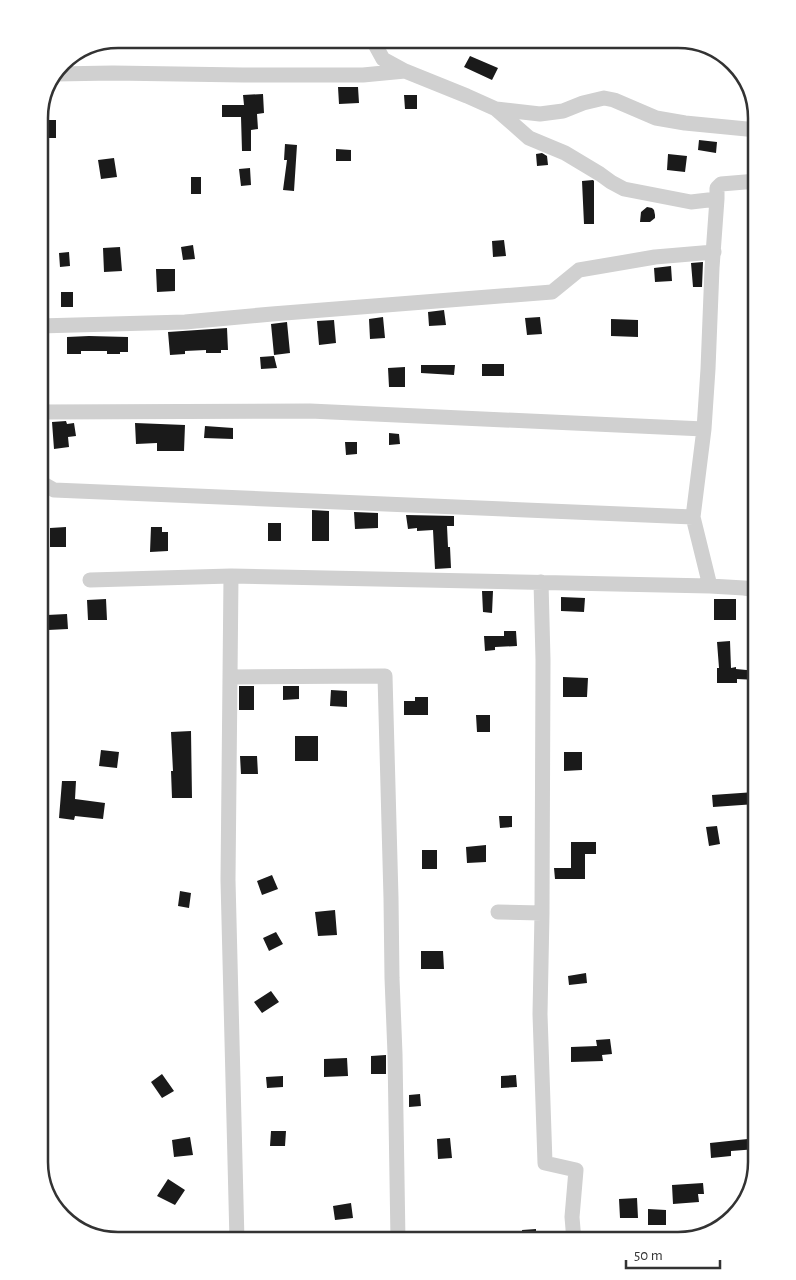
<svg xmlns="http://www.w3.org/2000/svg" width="796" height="1280" font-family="'Alegreya Sans',sans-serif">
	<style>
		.building { fill: #1a1a1a }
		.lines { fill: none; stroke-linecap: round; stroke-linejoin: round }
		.minor { stroke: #d0d0d0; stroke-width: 15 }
		.rim { fill: none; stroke: #333; stroke-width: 2.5 }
	</style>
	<rect width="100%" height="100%" fill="#fff"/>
	<path class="building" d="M470,56L498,68L492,80L464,67Z
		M338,87H358L359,103L339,104Z
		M263,94L264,113L257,114L258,129L251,130V151H242L241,117H222V105H244L243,95Z
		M404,95H417V109H405Z
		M42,120H56V138H42Z
		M699,140L717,142L716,153L698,150Z
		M285,144L297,145L294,191L283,190L287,160H284Z
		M336,149L351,150V161H336Z
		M542,153L547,156L548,165L537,166L536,154Z
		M668,154L687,156L685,172L667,170Z
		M114,158L117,177L101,179L98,160Z
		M250,168L251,185L241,186L239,169Z
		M191,177H201V194H191Z
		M593,180L594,181V224H584L582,181Z
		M647,207L652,208L654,210L655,215V218L650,222H640L641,212Z
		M504,240L506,256L493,257L492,241Z
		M193,245L195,259L183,260L181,247Z
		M120,247L122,271L104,272L103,248Z
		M69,252L70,266L60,267L59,253Z
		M703,262L702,287H693L691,263Z
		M671,266L672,281L655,282L654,268Z
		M156,269H175V291L157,292Z
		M61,292H73V307H61Z
		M444,310L446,325L429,326L428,312Z
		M383,317L385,338L370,339L369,319Z
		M540,317L542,334L527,335L525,318Z
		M611,319L638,320V337L611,336Z
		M334,320L336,343L319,345L317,321Z
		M287,322L290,353L274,355L271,324Z
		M227,328L228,350H221V353H206V350L185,351V354L170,355L168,332Z
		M89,336L128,337V352H120V354H107V351H81V354H67V337Z
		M274,356L277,368L261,369L260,357Z
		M482,364H504V376H482Z
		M421,365H455L454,375L421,373Z
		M405,367V387H389L388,368Z
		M66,421L67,424L74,423L76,436L68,437L69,447L54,449L52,422Z
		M135,423L185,425L184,451H157V443L136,444Z
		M205,426L233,428V439L204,438Z
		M389,433L399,434L400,444L389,445Z
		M345,442H357V454L346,455Z
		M312,510L329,511V541H312Z
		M354,512L378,513V528L355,529Z
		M406,515L454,516V526H447L448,547H450L451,568L435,569L433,530L417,531V528L408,529Z
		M268,523H281V541H268Z
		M66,527V547H50V528Z
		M151,527H162V532H168V551L150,552Z
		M482,591H493L492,613L483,612Z
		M561,597L585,598L584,612L561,611Z
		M106,599L107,620H88L87,600Z
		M714,599H736V620H714Z
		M67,614L68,629L48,630L47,615Z
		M504,631H516L517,646L495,647V650L485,651L484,636H504Z
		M730,641L731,668L736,667V669L757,671V680L737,679V683H717V668H719L717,642Z
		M563,677L588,678L587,697H563Z
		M239,686H254V710H239Z
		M283,686H299V699L283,700Z
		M331,690L347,691V707L330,706Z
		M415,697H428V715H404V701H415Z
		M476,715H490V732H477Z
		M191,731L192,798H172L171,771H173L171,732Z
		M295,736H318V761H295Z
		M101,750L119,752L117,768L99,766Z
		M564,752H582V770L564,771Z
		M240,756H257L258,774H241Z
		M62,781H76L75,799L105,803L103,819L75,816L74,820L59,818Z
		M755,792L756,804L713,807L712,795Z
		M499,816H512V827L500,828Z
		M717,826L720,844L709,846L706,827Z
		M571,842H596V854H585V879H555L554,868H571Z
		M486,845V862L467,863L466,847Z
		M422,850H437V869H422Z
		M272,875L278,889L262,895L257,881Z
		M180,891L191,893L189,908L178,906Z
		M335,910L337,935L318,936L315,912Z
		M748,921L757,922V941L747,940Z
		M276,932L283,944L269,951L263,938Z
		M421,951H443L444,969H421Z
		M747,960H757V971L748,972Z
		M586,973L587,983L569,985L568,976Z
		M271,991L279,1002L262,1013L254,1002Z
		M610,1039L612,1054L602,1055L603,1061L571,1062V1047L597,1046L596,1040Z
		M386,1055V1074H371V1056Z
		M347,1058L348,1076L324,1077V1059Z
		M162,1074L174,1091L162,1098L151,1082Z
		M516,1075L517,1087L501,1088V1076Z
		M283,1076V1087L267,1088L266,1077Z
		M420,1094L421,1106L409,1107V1095Z
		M271,1131H286L285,1146H270Z
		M190,1137L193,1155L174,1157L172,1140Z
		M450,1138L452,1158L438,1159L437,1139Z
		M757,1138V1149L731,1151V1156L711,1158L710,1143Z
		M168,1179L185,1190L175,1205L157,1196Z
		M703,1183L704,1194H698L699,1202L673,1204L672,1185Z
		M637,1198L638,1218H620L619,1199Z
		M351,1203L353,1218L335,1220L333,1206Z
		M648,1209L666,1210V1225H648Z
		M536,1229V1241H523L522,1230Z"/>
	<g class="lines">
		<path class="minor" d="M372,39L383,59L405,71
			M56,74L113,73L243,75H363L405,71L467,96L496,109L529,138L565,153L600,174L611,182L624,189L691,202L717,199V188L721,184L757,181
			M496,109L540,114L563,111L583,103L604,98L614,100L656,118L685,123L757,130
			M39,326L185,322L272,314L552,292L579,270L655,257L714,252
			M39,412L310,411L704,429
			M39,475L40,482L54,490L693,517
			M231,576L228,880L237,1241
			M90,580L231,576L710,586L744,588L757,590
			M710,586L693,517L704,429L708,369L712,268L717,199
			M230,677L385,676L391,898L392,978L395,1054L398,1241
			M498,912L542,913L543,660L541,582
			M542,913L540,1014L545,1163L576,1170L572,1217L574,1241"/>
	</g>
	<path d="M0 0H796V1280H0ZM118 48H678A70 70 0 0 1 748 118V1162A70 70 0 0 1 678 1232H118A70 70 0 0 1 48 1162V118A70 70 0 0 1 118 48Z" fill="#fff" fill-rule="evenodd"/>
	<path class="rim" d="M118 48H678A70 70 0 0 1 748 118V1162A70 70 0 0 1 678 1232H118A70 70 0 0 1 48 1162V118A70 70 0 0 1 118 48Z"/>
	<path d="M626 1260v8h94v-8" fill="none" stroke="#333333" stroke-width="2.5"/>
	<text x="634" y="1260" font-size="15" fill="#333333" stroke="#ffffff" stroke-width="4" paint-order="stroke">50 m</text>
</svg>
